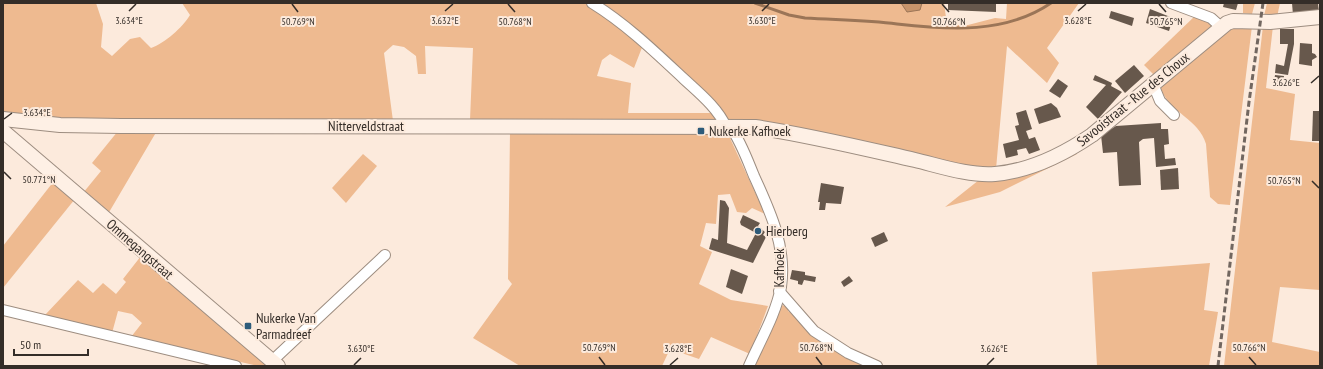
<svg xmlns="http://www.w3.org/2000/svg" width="1323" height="369" font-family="'PT Sans Narrow',sans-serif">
  <rect width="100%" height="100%" fill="#fceadc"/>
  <!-- green -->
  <g fill="#eeba90">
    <path d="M3,3H96L103,24L101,47L112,56L130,39L140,37L151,48C165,43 182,28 190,15L182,3H585L612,19L643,45L634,68L610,54L602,60L597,76L631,83L628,113H713L719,120H470L473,48L425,46L426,74H418L416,56L404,47L393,45L384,53L393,121L232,119V131L158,129L108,214L83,193L101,171L92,163L118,131L3,124Z"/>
    <path d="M597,3H944L947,25H968L995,18L1006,19L1007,3H1079L1047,48L1059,63L1047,83L1007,46L996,169L988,170L726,120Z"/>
    <path d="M1243,3H1255L1252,14L1243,13Z"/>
    <path d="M1267,3H1280L1277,17L1264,16Z"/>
    <path d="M1196,15L1207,19L1213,26L1155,76L1144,65Z"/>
    <path d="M1235,26H1252L1230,205L1218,204L1210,197L1206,144C1199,119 1170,113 1161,89L1162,85L1227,30Z"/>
    <path d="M1263,26H1273L1266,88L1295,94L1290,140L1320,143V290L1280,287L1272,342L1320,352V366H1224Z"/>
    <path d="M510,132H725L729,136L765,214L752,208L746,213L737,212L730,194L718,195L716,224L706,223L700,246L712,252L699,284L731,300L768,306L750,354L711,337L699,359L670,349L662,366H520L473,338L512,284L508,279Z"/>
    <path d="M1074,151L1077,154L1000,192L945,207L979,180L999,181Z"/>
    <path d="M363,154L377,166L346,203L332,188Z"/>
    <path d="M54,181L75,199L3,288V246Z"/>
    <path d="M141,256L268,366H258L131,337L142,323L132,314L118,311L112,333L45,315L78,280L93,293L103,283L116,294L126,282L123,279Z"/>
    <path d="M1210,263L1204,310L1218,312L1209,366H1097L1092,272Z"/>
    <path d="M779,305L788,306V311L871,366H753Z"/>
  </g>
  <!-- water -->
  <path fill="#c7946b" stroke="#9b7557" d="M901,3H922L920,10L907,12Z"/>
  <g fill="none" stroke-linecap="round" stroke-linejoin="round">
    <!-- stream -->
    <path stroke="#9b7557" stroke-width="3" d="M755,3L789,15L805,18C836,20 867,20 897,24C949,30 1006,34 1051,3"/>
  </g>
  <!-- building -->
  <g fill="#67584c">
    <path d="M948,3H996V12L948,10Z"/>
    <path d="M1224,3H1238L1236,10L1223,7Z"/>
    <path d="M1292,3H1318L1319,12L1293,15Z"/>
    <path d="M1150,9L1173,18L1169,31L1146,23Z"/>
    <path d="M1111,11L1134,18L1132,26L1109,18Z"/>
    <path d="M1280,29H1294V44L1288,75L1275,73L1276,64L1284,66L1288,44H1280Z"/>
    <path d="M1300,43L1312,44V53L1315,54L1317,57L1312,60V66L1299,64Z"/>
    <path d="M1134,65L1144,76L1125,93L1115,81Z"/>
    <path d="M1095,75L1112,83L1111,86L1122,92L1098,119L1086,107L1106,85L1093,80Z"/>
    <path d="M1275,75L1284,76L1283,83L1274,82Z"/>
    <path d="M1058,79L1068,86L1060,98L1049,91Z"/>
    <path d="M1051,103L1057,108L1061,117L1039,124L1034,109Z"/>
    <path d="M1026,110L1032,129L1026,131L1029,139L1035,137L1040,150L1029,154L1026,148L1017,150L1018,155L1006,158L1003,144L1019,140L1015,126L1019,125L1016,113Z"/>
    <path d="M1313,111H1320V141H1312Z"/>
    <path d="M1161,123V129H1168L1169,144L1164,145L1165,159L1175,158L1176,165L1156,167L1154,138L1143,139L1139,142L1141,185L1119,186L1117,152L1103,153L1101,135L1116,126Z"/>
    <path d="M1178,168L1179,189L1161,190L1160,170Z"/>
    <path d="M821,183L844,187L841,204L826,203L825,210H819L820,202H818Z"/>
    <path d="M720,200L725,201L729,208L727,243L747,250L756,233L741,225L740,222L743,215L760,223L758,226L765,232L763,235L766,237L753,263L709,249L712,238L718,240Z"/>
    <path d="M884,232L888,241L875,247L871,238Z"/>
    <path d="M731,269L748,276L742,294L726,287Z"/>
    <path d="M792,270L805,272V275L816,277L815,282L804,280L802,285L798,284V281L790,279Z"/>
    <path d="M849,276L853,281L844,287L841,282Z"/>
  </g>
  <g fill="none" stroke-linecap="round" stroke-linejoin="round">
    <!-- minor casing -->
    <g stroke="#9d8d80" stroke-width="12">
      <g id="minor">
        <path d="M592,3C626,24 654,51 684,79C698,92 718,108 726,127"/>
        <path d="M1171,3L1211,18L1221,27"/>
        <path d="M1153,84L1160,101L1174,115"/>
        <path d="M730,126C741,142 747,159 754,176C770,211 787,247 781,287C776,314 760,341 749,366"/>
        <path d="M779,291L814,331L848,353L877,366"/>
        <path d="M3,310L236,366"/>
        <path d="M272,361L385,255"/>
      </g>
    </g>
    <!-- secondary casing -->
    <g stroke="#9d8d80" stroke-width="16">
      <g id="secondary">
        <path d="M3,119L60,125L121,126L755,127C809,135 862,148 915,160C940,166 969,176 995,174C1030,171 1064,154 1092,135L1227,23L1233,21L1270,22L1320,17"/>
        <path d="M3,131L278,366"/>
      </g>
    </g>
    <!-- minor -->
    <use href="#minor" stroke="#fff" stroke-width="10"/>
    <!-- secondary -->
    <use href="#secondary" stroke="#fef0e5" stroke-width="14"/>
    <!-- rail -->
    <path stroke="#726760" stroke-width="3" stroke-dasharray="6 3" stroke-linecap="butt" d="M1218,366L1249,102L1263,3"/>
  </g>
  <!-- ticks -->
  <path fill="none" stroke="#342d28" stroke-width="1.5" d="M292,4L298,12M508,4L515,12M942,4L949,12M1159,4L1166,12M129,11L136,4M445,11L453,4M762,11L769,4M1078,11L1086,4M1311,83L1319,76M4,119L12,113M4,172L11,179M1312,181L1319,188M599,357L605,365M816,357L822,365M1249,357L1256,365M354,365L361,358M670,365L678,358M987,365L994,358"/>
  <!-- markers -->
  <g fill="#2d5b7a" stroke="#fceadc" stroke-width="1.5">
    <rect x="697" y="127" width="8" height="8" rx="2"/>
    <circle cx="758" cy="231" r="4"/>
    <rect x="244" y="322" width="8" height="8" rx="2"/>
  </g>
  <g text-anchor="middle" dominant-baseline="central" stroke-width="4" stroke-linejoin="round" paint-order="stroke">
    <!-- street labels -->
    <g font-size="14" fill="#342d28" stroke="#fceadc">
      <text transform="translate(1133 99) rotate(-39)">Savooistraat - Rue des Choux</text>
      <text x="366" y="126">Nitterveldstraat</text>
      <text transform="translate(140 249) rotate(41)">Ommegangstraat</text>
      <text transform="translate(779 268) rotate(-90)">Kafhoek</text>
    </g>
    <!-- poi labels -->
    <g font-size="14" fill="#342d28" stroke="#fceadc" text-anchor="start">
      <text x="709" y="131">Nukerke Kafhoek</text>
      <text x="766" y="231">Hierberg</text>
      <text x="256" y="318">Nukerke Van<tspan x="256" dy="16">Parmadreef</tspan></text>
    </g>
  </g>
  <g font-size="10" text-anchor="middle" fill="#342d28" stroke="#fceadc" stroke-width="4" stroke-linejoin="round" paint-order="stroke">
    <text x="129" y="24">3.634°E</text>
    <text x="445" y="24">3.632°E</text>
    <text x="762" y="24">3.630°E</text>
    <text x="1078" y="24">3.628°E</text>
    <text x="298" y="25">50.769°N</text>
    <text x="515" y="25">50.768°N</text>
    <text x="949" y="25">50.766°N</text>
    <text x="1166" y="25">50.765°N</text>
    <text x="1286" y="86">3.626°E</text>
    <text x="37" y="116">3.634°E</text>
    <text x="39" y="183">50.771°N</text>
    <text x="1284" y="184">50.765°N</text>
    <text x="599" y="351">50.769°N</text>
    <text x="816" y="351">50.768°N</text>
    <text x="1249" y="351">50.766°N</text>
    <text x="361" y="352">3.630°E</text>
    <text x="678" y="352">3.628°E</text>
    <text x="994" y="352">3.626°E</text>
  </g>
  <!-- border -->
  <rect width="1323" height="369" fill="none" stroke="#342d28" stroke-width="8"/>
  <!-- scale -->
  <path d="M14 349v6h74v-6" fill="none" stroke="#342d28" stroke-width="2"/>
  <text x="20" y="349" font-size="12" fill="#342d28" stroke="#fceadc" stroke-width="3" paint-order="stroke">50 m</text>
</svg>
